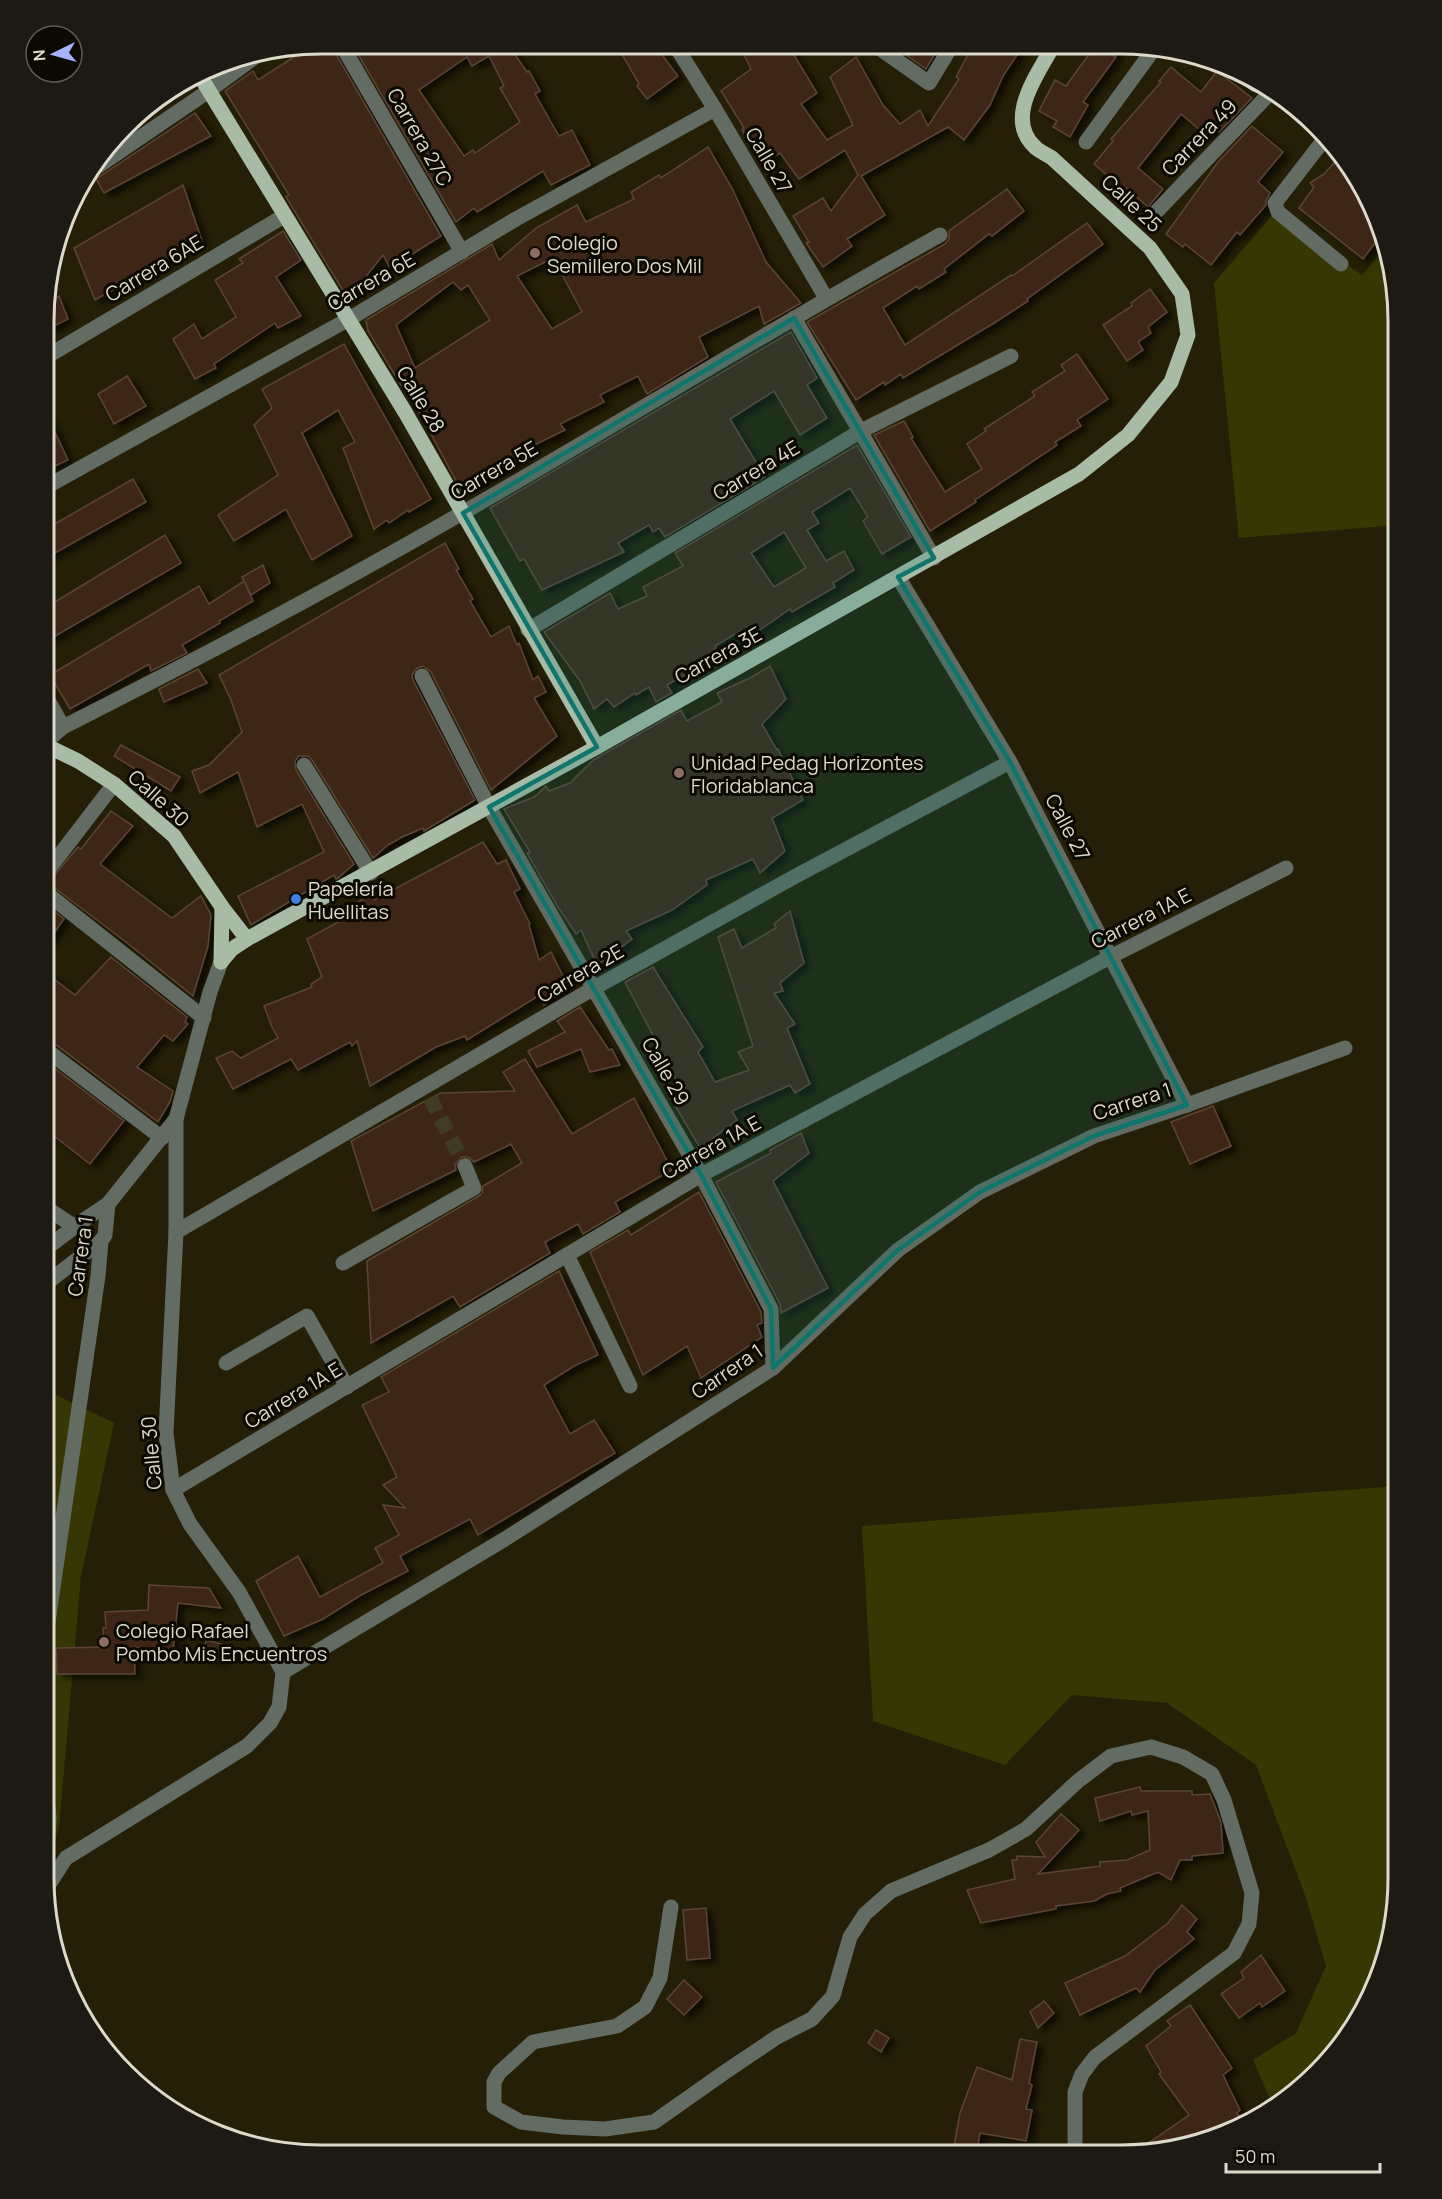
<svg xmlns="http://www.w3.org/2000/svg" width="1442" height="2199" font-family="Manrope,sans-serif">
  <defs>
    <filter id="shadow"><feDropShadow dx="6" dy="4" stdDeviation="3" flood-color="#0009"/></filter>
  </defs>
  <rect width="100%" height="100%" fill="#241f06"/>
  <!-- green -->
  <g fill="#363703">
    <path d="M1274,213L1362,275L1384,249L1398,321V525L1239,538L1214,283Z"/>
    <path d="M44,1389L114,1423L81,1576L59,1828L44,1877Z"/>
    <path d="M1398,1486V1897L1384,1968L1352,2033L1304,2087L1273,2106L1253,2060L1296,2033L1326,1966L1306,1898L1256,1765L1167,1703L1072,1695L1005,1765L873,1721L862,1526Z"/>
  </g>
  <!-- building -->
  <g fill="#3d2819" stroke="#5b4435" stroke-width="1.5" fill-rule="evenodd" filter="url(#shadow)">
    <path d="M321,44H331L333,49L441,236L406,258L389,266L383,255L348,299L286,197L289,195L225,91L253,71L258,80L313,45Z"/>
    <path d="M352,44H369L374,54L389,44H510L508,45L527,72L529,71L540,91L535,94L559,136L572,130L590,165L551,185L543,171L477,212L474,208L456,222ZM489,56L504,86L500,88L520,122L475,153L473,150L464,156L419,90L467,57L472,66Z"/>
    <path d="M616,44H654L678,76L647,99L637,86L639,84Z"/>
    <path d="M739,45H788L817,93L801,104L827,140L853,125L830,77L856,57L883,105L900,124L920,110L928,126L959,79L956,77L973,45L1023,46L1003,76L990,105L964,140L948,127L861,176L885,215L847,239L852,246L823,267L806,243L809,242L793,216L823,198L831,211L858,175L845,150L799,179L780,153L763,163L742,130L744,128L721,91L751,69Z"/>
    <path d="M892,45H940L926,69Z"/>
    <path d="M1095,46H1119L1114,56L1116,57L1083,102L1088,105L1070,137L1053,127L1057,121L1039,111L1055,80L1066,86Z"/>
    <path d="M1171,67L1201,92L1217,71L1252,98L1219,132L1213,128L1207,136L1181,114L1138,168L1163,189L1148,207L1126,188L1124,190L1094,164L1113,141L1111,139L1161,82L1159,81Z"/>
    <path d="M195,113L211,136L104,193L96,179Z"/>
    <path d="M1252,126L1283,152L1258,182L1270,193L1266,201V205L1240,235L1237,232L1211,265L1185,244L1183,247L1166,234L1218,162Z"/>
    <path d="M708,147L732,188L766,262L801,303L764,324L759,306L699,337L708,357L647,394L638,376L600,395L604,402L560,424L565,430L524,450L527,455L461,490L411,397L409,398L368,331L366,320L492,244L499,260L536,228L577,205L586,222L634,199L631,192L659,175L661,178ZM553,258L582,312L552,329L517,276ZM453,282L461,290L468,285L490,320L415,368L396,325Z"/>
    <path d="M1342,154L1377,214L1381,235L1363,259L1299,208L1314,187L1310,183L1324,174Z"/>
    <path d="M183,185L202,241L95,300L74,248Z"/>
    <path d="M1007,189L1024,211L992,236L989,234L944,269L946,272L919,289L917,286L883,308L905,345L1011,275L1012,276L1087,223L1103,244L1027,299L1028,301L994,323L903,378L901,374L885,385L884,382L856,400L807,322L945,244L949,239V231Z"/>
    <path d="M283,231L301,260L276,277L301,316L278,328L275,323L214,364L216,368L195,379L173,339L194,324L202,339L236,317L215,280L243,263L239,259Z"/>
    <path d="M1150,289L1167,312L1148,327L1151,333L1138,342L1143,350L1127,361L1103,325L1132,306L1131,303Z"/>
    <path d="M59,296L68,319L46,330V304Z"/>
    <path d="M791,332L817,378L807,385L827,418L800,435L774,391L730,419L765,477L665,537L659,528L653,532L649,525L618,543L624,552L542,590L524,559L520,561L490,508Z"/>
    <path d="M344,344L431,499L409,512L408,510L389,523L387,520L374,529L343,448L355,442L338,410L302,433L352,536L312,560L286,509L234,541L218,515L278,475L254,425L272,408L262,389Z"/>
    <path d="M1077,354L1108,399L1077,420L1081,426L1055,442L1057,445L975,500L976,502L930,531L874,435L904,421L913,437L911,438L945,492L982,469L967,444L986,431L984,429L1035,396L1032,392L1065,371L1061,365Z"/>
    <path d="M127,376L146,406L114,424L98,394Z"/>
    <path d="M46,413L68,460L46,470Z"/>
    <path d="M857,445L911,537L882,554L863,521L868,517L850,488L812,512L819,523L807,530L826,561L844,551L854,570L833,583L835,587L792,612L790,609L747,639L742,630L715,646L716,648L705,656L707,662L667,685L672,693L656,702L649,687L636,695L635,693L614,707L607,699L594,709L580,681L544,632L610,593L618,609L647,596L643,587L683,566L675,553ZM784,532L806,568L774,587L751,553Z"/>
    <path d="M133,479L146,502L46,558V529Z"/>
    <path d="M165,535L181,563L45,642V608Z"/>
    <path d="M445,543L459,569L456,570L473,599L470,601L491,637L509,626L517,645L519,643L533,680L538,676L546,692L534,698L557,736L491,790L431,672L423,666L417,668L412,675L413,680L475,800L424,831L423,828L402,837L388,845L373,858L312,760L308,756H299L295,761L296,770L354,864L338,878L336,879L334,875L317,885L251,925L238,896L324,852L302,804L257,827L238,772L200,793L192,771L209,765L242,732L231,700L219,675Z"/>
    <path d="M263,565L270,583L251,595L242,577Z"/>
    <path d="M244,581L253,601L219,621L220,623L182,645L187,653L151,671L149,664L70,709L50,675L199,586L209,604Z"/>
    <path d="M770,666L786,699L762,724L777,750L778,749L803,800L772,818L785,851L760,873L753,859L706,880L707,885L672,910L626,931L632,939L597,965L581,930L576,934L558,907L527,853L530,852L504,809L536,796L546,786L549,791L570,783L593,760L681,710L687,721L722,702L717,693L752,677Z"/>
    <path d="M198,669L207,683L164,702L159,689Z"/>
    <path d="M121,745L180,777L171,791L114,756Z"/>
    <path d="M111,811L133,826L100,864L172,918L201,896L211,915L208,946L193,996L126,942L48,883L78,847L81,849Z"/>
    <path d="M483,842L497,864L506,860L520,889L514,892L530,924L529,925L539,960L551,952L565,980L562,982L566,988L544,1005L538,996L467,1040L465,1036L436,1047L370,1086L357,1041L352,1046L350,1042L298,1070L291,1059L233,1089L216,1058L232,1051L241,1058L278,1038L272,1027L264,1006L312,987L311,984L322,977L307,939L342,920L340,917L361,910L356,903L372,894L374,900Z"/>
    <path d="M45,904L64,919L45,946Z"/>
    <path d="M790,911L804,963L780,983L783,991L774,993L795,1024L787,1028L810,1084L795,1093L790,1085L732,1111L737,1120L700,1148L666,1090L678,1083L625,982L653,967L703,1047L698,1052L715,1082L749,1070L738,1052L753,1046L718,937L734,929L742,948L776,928L774,924Z"/>
    <path d="M111,957L187,1017L185,1022L188,1024L173,1041L164,1035L137,1067L173,1091L170,1102L158,1122L51,1041L45,1039V972L75,995Z"/>
    <path d="M580,1007L609,1050L612,1049L620,1065L590,1072L581,1049L537,1067L528,1051L565,1032L557,1021Z"/>
    <path d="M525,1059L572,1134L634,1098L672,1170L615,1202L620,1212L583,1234L578,1224L545,1242L550,1253L460,1307L453,1296L371,1343L367,1261L479,1196L482,1193L483,1186L522,1163L511,1144L474,1162L470,1158L462,1157L455,1164L456,1170L373,1211L351,1141L440,1093L515,1091L503,1072Z"/>
    <path d="M45,1061L124,1121L90,1164L45,1129Z"/>
    <path d="M1213,1106L1231,1146L1190,1164L1171,1122Z"/>
    <path d="M801,1133L809,1153L773,1181L828,1288L781,1313L780,1304L716,1182L771,1153L770,1150Z"/>
    <path d="M699,1192L761,1312L762,1323L757,1325L762,1337L701,1378L687,1346L643,1375L590,1252L628,1230L631,1235Z"/>
    <path d="M559,1271L598,1355L574,1366L544,1385L570,1434L594,1420L615,1453L478,1535L470,1519L400,1556L408,1571L361,1595L323,1619L284,1636L256,1581L298,1556L320,1597L383,1563L375,1548L399,1535L383,1505L405,1508L383,1485L397,1477L362,1405L389,1392L381,1377Z"/>
    <path d="M149,1585L209,1588L221,1608L178,1603L173,1652L134,1647L135,1674H57L56,1648L104,1647L103,1628H106L105,1612L148,1610Z"/>
    <path d="M206,1640L225,1645L222,1661L203,1656Z"/>
    <path d="M1140,1787L1141,1791H1192V1795L1210,1794L1221,1822L1223,1853L1192,1856V1860H1180L1171,1880L1158,1872L1120,1888L1121,1891L1107,1894L1094,1901L1056,1906V1909L981,1923L967,1890L1015,1879L1012,1860H1017V1856L1045,1857L1036,1842L1061,1814L1079,1830L1038,1874L1100,1866V1862L1127,1860L1150,1850L1148,1811L1132,1815L1131,1811L1100,1821L1095,1798Z"/>
    <path d="M1182,1905L1197,1919L1187,1932L1194,1939L1155,1970L1140,1992L1136,1988L1080,2015L1065,1983L1125,1956L1168,1923Z"/>
    <path d="M706,1908L710,1958L687,1960L683,1910Z"/>
    <path d="M1261,1955L1285,1991L1262,2007L1260,2003L1239,2018L1221,1994L1244,1978L1241,1972Z"/>
    <path d="M684,1980L702,1997L684,2015L667,1999Z"/>
    <path d="M1044,2001L1054,2013L1038,2028L1030,2012Z"/>
    <path d="M1190,2005L1232,2068L1223,2075L1240,2110L1237,2113L1244,2124L1229,2133L1227,2130L1217,2136L1134,2153L1189,2115L1159,2074L1161,2072L1146,2046L1171,2026L1167,2021Z"/>
    <path d="M876,2030L889,2038L881,2052L868,2043Z"/>
    <path d="M1020,2039L1037,2042L1029,2083L1032,2085L1026,2109L1032,2110L1026,2141L980,2133L977,2151L954,2146L960,2113L977,2067L1012,2080Z"/>
  </g>
  <g fill="none" stroke-linecap="round" stroke-linejoin="round">
    <!-- minor-tunnel -->
    <path stroke="#403b24" stroke-width="15" stroke-dasharray="15 8" stroke-linecap="butt" d="M430,1098L465,1166"/>
    <!-- minor -->
    <g stroke="#626c63" stroke-width="15">
      <path d="M341,44L462,252"/>
      <path d="M675,45L715,109L826,298"/>
      <path d="M875,45L929,83L952,45"/>
      <path d="M1326,137L1275,203L1278,212L1341,264"/>
      <path d="M1086,142L1156,46"/>
      <path d="M88,173L210,90L259,54"/>
      <path d="M1156,212L1272,91"/>
      <path d="M794,318L934,558"/>
      <path d="M46,357L284,216"/>
      <path d="M46,487L349,319L516,219L715,109"/>
      <path d="M898,577L1010,762L1187,1105"/>
      <path d="M528,630L861,431L1011,356"/>
      <path d="M422,676L489,807L701,1175L771,1309L773,1368"/>
      <path d="M63,727C198,659 332,588 464,512C623,421 779,324 940,235"/>
      <path d="M45,743L63,727L45,695"/>
      <path d="M304,765L371,873"/>
      <path d="M45,874L114,784"/>
      <path d="M45,892L204,1018"/>
      <path d="M45,1049L162,1138"/>
      <path d="M45,1207L75,1227"/>
      <path d="M176,1232L594,988L794,877L1010,762"/>
      <path d="M44,1250L81,1222L108,1204L176,1119"/>
      <path d="M567,1255L630,1386"/>
      <path d="M343,1263L474,1188L465,1166"/>
      <path d="M44,1285L101,1241"/>
      <path d="M226,1363L307,1316L347,1387"/>
      <path d="M173,1490L701,1175L1112,956L1286,868"/>
      <path d="M44,1670L45,1643L98,1276L101,1241L105,1235L108,1204"/>
      <path d="M283,1672L505,1539L773,1368L898,1250L980,1192L1094,1136L1187,1105L1345,1048"/>
      <path d="M44,1765L49,1818L45,1887"/>
      <path d="M46,1889L66,1858L247,1746L270,1723L279,1707L283,1672L239,1592L190,1524L173,1490L166,1433L176,1232V1119L210,992L221,962"/>
      <path d="M671,1907L660,1978L645,2007L617,2026L533,2042L499,2073L494,2082V2107L521,2122L563,2127L605,2129L654,2122L725,2072L777,2037L812,2019L833,1996L850,1937L865,1914L891,1891L989,1850L1026,1829L1078,1781L1111,1756L1151,1747L1183,1757L1212,1774L1224,1800L1252,1893L1249,1924L1234,1953L1095,2057L1082,2074L1075,2092V2155"/>
    </g>
    <!-- major -->
    <g stroke="#a7bba7" stroke-width="15">
      <path d="M1226,64L1255,84L1279,94"/>
      <path d="M200,76L405,412L597,747"/>
      <path d="M45,745L78,761L114,784L174,836L222,907L247,939"/>
      <path d="M221,962L232,949L247,939L597,747L1079,474L1128,435L1171,382L1188,335L1182,294L1150,248L1052,158C1047,155 1041,152 1036,148C1003,119 1038,74 1053,46"/>
      <path d="M221,962L222,907"/>
    </g>
  </g>
  <!-- marked area -->
  <path fill="#0f766e" fill-opacity="0.2" stroke="#0f766e" stroke-width="4.5" stroke-linejoin="round" d="M794,318L934,558L898,577L1010,762L1187,1105L1094,1136L980,1192L898,1250L773,1368L771,1309L701,1175L489,807L597,747L463,513Z"/>
  <!-- markers -->
  <g fill="#8d6e63" stroke="#0b0902" stroke-width="2">
    <circle cx="535" cy="253" r="6"/>
    <circle cx="679" cy="773" r="6"/>
    <circle cx="104" cy="1642" r="6"/>
  </g>
  <circle fill="#3f7fe0" stroke="#0b0902" stroke-width="2" cx="296" cy="899" r="6"/>
  <g text-anchor="middle" dominant-baseline="central" stroke-width="6" stroke-linejoin="round" paint-order="stroke">
    <!-- street labels -->
    <g font-size="20" fill="#dddacb" stroke="#0b0902">
      <text transform="translate(420 137) rotate(60)">Carrera 27C</text>
      <text transform="translate(1199 137) rotate(-46)">Carrera 49</text>
      <text transform="translate(769 160) rotate(60)">Calle 27</text>
      <text transform="translate(1132 203) rotate(43)">Calle 25</text>
      <text transform="translate(154 268) rotate(-31)">Carrera 6AE</text>
      <text transform="translate(371 281) rotate(-30)">Carrera 6E</text>
      <text transform="translate(421 399) rotate(59)">Calle 28</text>
      <text transform="translate(494 470) rotate(-30)">Carrera 5E</text>
      <text transform="translate(756 470) rotate(-31)">Carrera 4E</text>
      <text transform="translate(718 655) rotate(-29)">Carrera 3E</text>
      <text transform="translate(159 798) rotate(42)">Calle 30</text>
      <text transform="translate(1068 827) rotate(62)">Calle 27</text>
      <text transform="translate(1141 918) rotate(-27)">Carrera 1A E</text>
      <text transform="translate(580 973) rotate(-30)">Carrera 2E</text>
      <text transform="translate(666 1071) rotate(60)">Calle 29</text>
      <text transform="translate(1132 1101) rotate(-18)">Carrera 1</text>
      <text transform="translate(711 1147) rotate(-29)">Carrera 1A E</text>
      <text transform="translate(80 1256) rotate(-82)">Carrera 1</text>
      <text transform="translate(727 1371) rotate(-34)">Carrera 1</text>
      <text transform="translate(293 1395) rotate(-31)">Carrera 1A E</text>
      <text transform="translate(151 1453) rotate(-95)">Calle 30</text>
    </g>
    <!-- poi labels -->
    <g font-size="20" fill="#dddacb" stroke="#0b0902" text-anchor="start">
      <text x="547" y="242">Colegio<tspan x="547" dy="23">Semillero Dos Mil</tspan></text>
      <text x="691" y="762">Unidad Pedag Horizontes<tspan x="691" dy="23">Floridablanca</tspan></text>
      <text x="308" y="888">Papelería<tspan x="308" dy="23">Huellitas</tspan></text>
      <text x="116" y="1630">Colegio Rafael<tspan x="116" dy="23">Pombo Mis Encuentros</tspan></text>
    </g>
  </g>
  <!-- crop -->
  <path d="M0 0H1442V2199H0ZM321 54H1121A267 267 0 0 1 1388 321V1878A267 267 0 0 1 1121 2145H321A267 267 0 0 1 54 1878V321A267 267 0 0 1 321 54Z" fill="#1c1a12" fill-rule="evenodd"/>
  <path fill="none" stroke="#dddacb" stroke-width="3" d="M321 54H1121A267 267 0 0 1 1388 321V1878A267 267 0 0 1 1121 2145H321A267 267 0 0 1 54 1878V321A267 267 0 0 1 321 54Z"/>
  <!-- north arrow -->
  <g transform="translate(54 54) rotate(265)"><circle r="28" fill="#0b0902" stroke="#5f5d52" stroke-width="1.5"/>
  <path d="M0-4.5L10 22L0 15L-10 22Z" fill="#a7b1fc"/>
  <text y="-9" font-size="16" font-weight="bold" text-anchor="middle" fill="#dddacb">N</text>
  </g>
  <!-- scale -->
  <path d="M1226 2163v9h154v-9" fill="none" stroke="#dddacb" stroke-width="3"/>
  <text x="1235" y="2163" font-size="18" fill="#dddacb" stroke="#0b0902" stroke-width="4.5" paint-order="stroke">50 m</text>
</svg>
